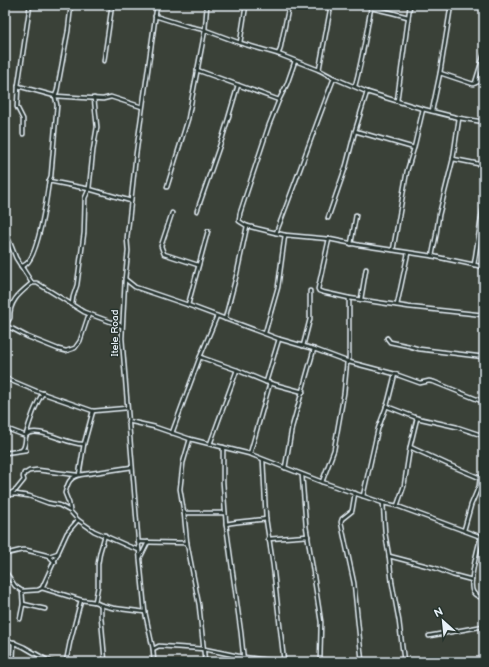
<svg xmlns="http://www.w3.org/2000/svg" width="489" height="667" font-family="'Balsamiq Sans',sans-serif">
  <rect width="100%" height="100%" fill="#3a4138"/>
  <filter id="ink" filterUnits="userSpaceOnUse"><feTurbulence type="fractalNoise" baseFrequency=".025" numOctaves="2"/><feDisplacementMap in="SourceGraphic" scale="8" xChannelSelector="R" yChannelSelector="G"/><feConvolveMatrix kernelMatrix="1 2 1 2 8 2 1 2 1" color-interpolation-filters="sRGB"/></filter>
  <g filter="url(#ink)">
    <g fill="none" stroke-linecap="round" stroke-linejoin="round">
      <!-- street casing -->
      <g stroke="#e8f1f8" stroke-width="5.5">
        <g id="street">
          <path d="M71,5L68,31L57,91L55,96L57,105L51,176L49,181L89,189L131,201"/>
          <path d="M368,5L371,8L393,13L408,17"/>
          <path d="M481,5L484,6"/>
          <path d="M155,16L187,26L205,30L240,43L278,54L319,70L334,78L367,92L423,109L459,118L484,122"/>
          <path d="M240,43L246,5"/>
          <path d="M278,54L280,50L289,5"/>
          <path d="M104,61L112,5"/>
          <path d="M295,61L287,84L279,100L269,125L240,213L239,221L242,223L247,226L276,233L285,235L329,239L318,289L319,291L322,292L349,298L409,307L484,315"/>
          <path d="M197,70L279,100"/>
          <path d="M319,70L330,11L329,5"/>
          <path d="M440,73L473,84L480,81L484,82"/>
          <path d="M475,83L484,54"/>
          <path d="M18,86L55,96L103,99L111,97L142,107"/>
          <path d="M355,86C362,61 366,34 371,8"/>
          <path d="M397,101L410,5"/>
          <path d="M432,111L440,73L451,5"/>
          <path d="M459,118L453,159L484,165"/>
          <path d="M355,131L414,148"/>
          <path d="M23,134V119L17,107L18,86L30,5"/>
          <path d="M167,187L188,119L205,30L207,5"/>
          <path d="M197,211L223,136L238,85"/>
          <path d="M172,213L161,246L164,254L198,265"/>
          <path d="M328,218L346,166L355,131L367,92"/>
          <path d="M5,230L16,258L32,283"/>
          <path d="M276,233C296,182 314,129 334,78"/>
          <path d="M329,239L359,245L432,256L484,267"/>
          <path d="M351,244L356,215"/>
          <path d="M393,250L407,171L414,148L423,109"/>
          <path d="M432,256L436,236L439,215L453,159"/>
          <path d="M474,265L484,200"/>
          <path d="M21,266C23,266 24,266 26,264C38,256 47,197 49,181"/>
          <path d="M125,279L135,287L188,305L279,339L314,349L349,362L395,374L420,383L429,381L434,382L484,402"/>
          <path d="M361,299L366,269"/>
          <path d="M5,303L10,310"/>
          <path d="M72,304L73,297L77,285L84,233L85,198L89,189L93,151L97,127L94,98"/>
          <path d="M188,305L208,231"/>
          <path d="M397,305L408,253"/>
          <path d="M225,319L237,273L247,226"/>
          <path d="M5,326L10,318C9,301 20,293 32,283H37L84,312L122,326"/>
          <path d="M5,326L13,329L28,337L58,349L66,351L75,348L80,341L89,314"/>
          <path d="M265,333L278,287L285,235"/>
          <path d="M387,338L390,342L409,346L419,349L484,357"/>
          <path d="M303,346L310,319V291"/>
          <path d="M200,357L237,370L266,382L303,392"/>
          <path d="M349,362V298"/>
          <path d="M5,378L36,391L93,411L127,408"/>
          <path d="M266,382L279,339"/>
          <path d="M386,406L417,418L457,427L484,436"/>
          <path d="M128,421L155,427L190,439L250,454L322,482L383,503L397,506L484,538"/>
          <path d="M5,428L26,436"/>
          <path d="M172,433L200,357L217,316"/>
          <path d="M481,434L484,432"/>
          <path d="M26,435C38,425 69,446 84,444"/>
          <path d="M190,439L183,463L180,489L184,513L187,543L199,605L205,662"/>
          <path d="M210,444L237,370"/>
          <path d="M223,447V482L226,524L241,633L244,662"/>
          <path d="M410,447L447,464L480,478L484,481"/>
          <path d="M22,450C26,446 25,440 26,435C29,423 36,403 43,393"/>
          <path d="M5,453L26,450"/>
          <path d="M250,454L270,383"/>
          <path d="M263,460L266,519L273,565L284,662"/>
          <path d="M285,468L292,427L314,349"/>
          <path d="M79,475L84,444L93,411"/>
          <path d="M302,475L306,526L321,622L320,662"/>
          <path d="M322,482L334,450L344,393L347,361"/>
          <path d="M5,493L8,495L15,494L29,496L48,503L59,505L70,511L78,520L94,531L128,546L139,550"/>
          <path d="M11,493L16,490L24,480L23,477L24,473H26L29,471L37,470L77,475"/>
          <path d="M355,493L352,511L342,519L341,522L354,583L362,662"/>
          <path d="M363,496L378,429L388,402L395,374"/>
          <path d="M383,503L385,533L389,556L392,583L399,621L404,662"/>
          <path d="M397,506L404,486L410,447L417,418"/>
          <path d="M70,510L69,503L65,493C68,483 69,478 79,475L132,467"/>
          <path d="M184,513H225"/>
          <path d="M226,524C239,521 252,521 266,519"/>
          <path d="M464,530L471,505L479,486L480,478"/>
          <path d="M481,536C478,547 468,583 473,592C476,597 480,597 484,598"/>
          <path d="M268,539L308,536"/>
          <path d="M138,542L187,543"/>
          <path d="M5,554L22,550H26L46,555L49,556L58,553"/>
          <path d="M49,556L55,562"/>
          <path d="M389,556L435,568L453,575L472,580"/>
          <path d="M140,558L148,542"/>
          <path d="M7,574L15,586L22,591"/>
          <path d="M42,588L67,533L78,520"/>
          <path d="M95,602L98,586V564L100,552L105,535"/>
          <path d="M23,604L45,609"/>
          <path d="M101,605V617L105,662"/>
          <path d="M20,619L23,604L22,591L38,590L42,588L81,600L95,602L101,605L113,608L145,612"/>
          <path d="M429,636L484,626"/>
          <path d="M5,639L24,647L45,659L53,662"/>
          <path d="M153,649L159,646L204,649L243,657L282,662"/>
          <path d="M13,662L14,642"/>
          <path d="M66,662L70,642L81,600"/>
          <path d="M154,662L153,649L145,612L139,550L122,338L125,279L128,251L127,238L131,201L136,154L157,5"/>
        </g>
      </g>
      <!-- street -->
      <use href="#street" stroke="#26332d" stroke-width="2.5"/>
    </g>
  </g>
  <g text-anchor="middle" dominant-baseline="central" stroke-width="3" stroke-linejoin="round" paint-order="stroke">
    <!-- street labels -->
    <g font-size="10" fill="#e8f1f8" stroke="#26332d">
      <text transform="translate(115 333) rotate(-90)">Itele Road</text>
    </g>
  </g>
  <!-- margin -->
  <rect width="489" height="667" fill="none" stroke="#26332d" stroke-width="20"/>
  <rect x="10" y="10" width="469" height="647" fill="none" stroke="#e8f1f8" stroke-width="1.5" filter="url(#ink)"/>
  <!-- north arrow -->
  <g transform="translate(443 621) rotate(333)" stroke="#26332d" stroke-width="3" paint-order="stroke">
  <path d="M0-3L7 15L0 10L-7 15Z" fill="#e8f1f8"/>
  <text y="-6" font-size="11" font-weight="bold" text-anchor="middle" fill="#e8f1f8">N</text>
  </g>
</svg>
